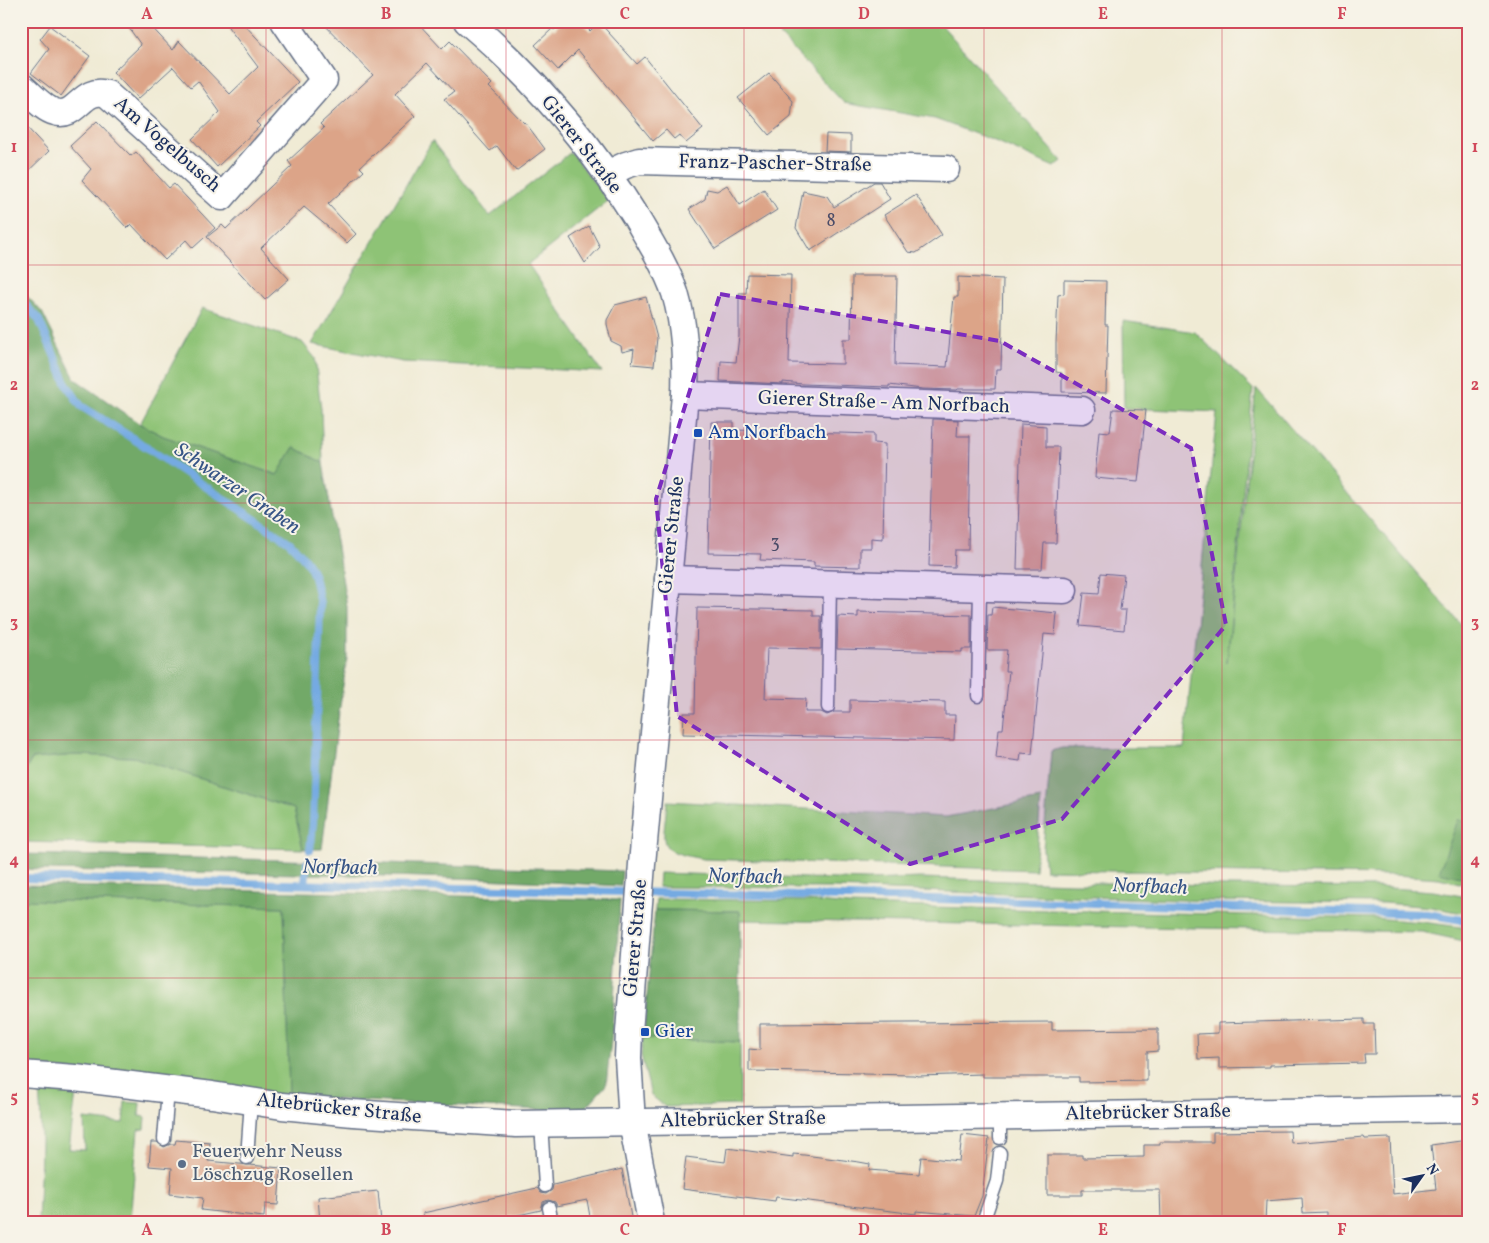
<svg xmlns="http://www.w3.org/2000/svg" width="1489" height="1243" font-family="Vollkorn,serif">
  <rect width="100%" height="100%" fill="#f7f3e8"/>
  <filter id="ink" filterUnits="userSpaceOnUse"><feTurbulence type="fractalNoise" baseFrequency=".02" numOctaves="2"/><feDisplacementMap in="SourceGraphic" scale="10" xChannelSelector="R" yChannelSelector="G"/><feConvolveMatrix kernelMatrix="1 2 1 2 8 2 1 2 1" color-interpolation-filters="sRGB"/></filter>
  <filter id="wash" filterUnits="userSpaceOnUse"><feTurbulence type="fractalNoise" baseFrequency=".0096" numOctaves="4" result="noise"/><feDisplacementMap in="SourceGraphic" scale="20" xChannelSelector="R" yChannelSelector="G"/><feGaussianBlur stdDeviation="1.12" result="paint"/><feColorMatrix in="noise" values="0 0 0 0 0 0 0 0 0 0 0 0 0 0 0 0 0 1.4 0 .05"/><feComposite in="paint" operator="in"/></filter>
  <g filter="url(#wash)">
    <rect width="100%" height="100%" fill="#f0ebd5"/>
    <!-- green -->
    <g fill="#8ec376" stroke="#54796a">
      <path d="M766,21H938L1062,161L1054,167L1000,143L935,119L844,103Z"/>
      <path d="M432,141L490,216L571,152L608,201L528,264L602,372L403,362L312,344Z"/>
      <path d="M202,308L302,342L315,358L321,409L323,463L294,447L278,475L163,436L140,424Z"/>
      <path d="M1123,321L1195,332L1253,389L1227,662L1256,388L1468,632V885L1439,878L1395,875L1045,870L1043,849L1051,751L1062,748H1184L1217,412L1124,408Z"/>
      <path d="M75,755L134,757L294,809L303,849L21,842V778L32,759Z"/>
      <path d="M1041,799L1035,870L703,859C653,850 664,846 667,801L946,817Z"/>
      <path d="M659,873L867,880L921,878L1073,883H1156L1227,886L1376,887L1433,891L1468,897V914L1431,907L1384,903L1210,901L832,888L658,887Z"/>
      <path d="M656,899L807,901L849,905L1373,918L1422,922L1468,928V942L1422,932L740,920V911L655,910Z"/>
      <path d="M21,900L284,907L289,1097L21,1064Z"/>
      <path d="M643,1038L740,1042V1105L665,1107L651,1095L641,1055Z"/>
      <path d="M39,1091L76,1093L69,1149L85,1150L84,1119L123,1123L125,1102L140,1103L139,1116L146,1117L145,1129L138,1130L130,1220L144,1222H38C40,1178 43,1135 39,1091Z"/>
    </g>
    <!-- forest -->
    <g fill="#72a967" stroke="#466c62">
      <path d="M21,290L42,312L75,379L140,424L163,436L277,475L294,447L323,463L347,607V658L338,720L322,849H303L294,809L134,757L75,755L32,759L21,778Z"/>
      <path d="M1458,820H1468V879L1439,872Z"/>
      <path d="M21,854L328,861L622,871L621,886C429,874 236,873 43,870L21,869Z"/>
      <path d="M21,885L620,900L612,1032L606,1085L582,1112L289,1097L284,907L21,900Z"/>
      <path d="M655,910L740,911V1042L643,1038Z"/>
    </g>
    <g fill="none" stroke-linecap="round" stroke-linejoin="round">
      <!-- stream -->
      <g stroke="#74aae2" stroke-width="8">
        <path d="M21,299L39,320L67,385L81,406L140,443L289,542C313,565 314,572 320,604L313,823L310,850"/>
        <path d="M21,878L1060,902L1427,914L1468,921"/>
        <path d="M305,884L307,863"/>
      </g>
    </g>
    <g id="blocks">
      <!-- building -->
      <g fill="#dca488">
        <path d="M124,21H146L173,50L179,41L230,94L258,67L228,27L235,21H241L298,82L256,122L260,126L217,167L192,139L220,112L198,81L191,87L173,67L138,99L113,72L141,45Z"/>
        <path d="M321,21H416L442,49L450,41L492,84L489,87L524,123L525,122L545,149L516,171L497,146L490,151L444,99L454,92L427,63L395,94L415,116L360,167L364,171L328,204L356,234L347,243L304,207L261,248L289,279L265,300L207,237L222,225L226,229L292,166L288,161L324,128L320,124L373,75Z"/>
        <path d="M563,21H580L590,31L599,22L637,64L645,57L703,129L686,143L679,135L674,139L666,130L653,141L578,50L558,70L535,45L553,28L554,30Z"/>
        <path d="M50,26L90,56L61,96L31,73L49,49L40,39Z"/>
        <path d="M769,73L793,101L791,117L769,135L738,98Z"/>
        <path d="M21,121L49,151L21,178Z"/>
        <path d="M97,121L131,156L136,152L169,188L174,184L215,228L193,248L186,240L165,260L131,224L127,228L82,180L91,169L70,146Z"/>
        <path d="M826,134L851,135V152L825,151Z"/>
        <path d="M874,182H880L890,199L810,251L796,228L803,191L827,196L834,207Z"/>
        <path d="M727,185L740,205L764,189L777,210L715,249L689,209L705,199L707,189L717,191Z"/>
        <path d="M916,195L942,235L916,253L908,252L884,215Z"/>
        <path d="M589,226L600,247L585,263L570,238Z"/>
        <path d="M747,274L791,275L789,363L843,364V339H851L852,276H897L895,365L947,367L954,297H958V277L1003,279L1001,369H996L995,389H958L957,390L923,389L889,385V387L803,384L783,382V384L720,381L721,361L736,362L739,336V293H746Z"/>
        <path d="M1064,280L1106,281L1105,325H1108L1106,393L1062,392V373L1056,372V343L1058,295L1064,294Z"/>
        <path d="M646,297L657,338L654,366L632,364L634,349L622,352L621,346L611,341L607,324V320L615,305Z"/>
        <path d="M1113,409L1146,410L1138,482L1095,478L1099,431L1110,432Z"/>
        <path d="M933,419L958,420L957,436H970L968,550H955L954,567L929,566Z"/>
        <path d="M711,422H734V430L874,434V443L885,444L883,539L871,538V548H860V567L814,566V562L760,560L761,554L708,553Z"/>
        <path d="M1021,424L1046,426V447H1059L1056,543H1044L1042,569H1017Z"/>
        <path d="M1101,573L1124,575L1120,610H1126L1124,630L1080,626L1084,593L1099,594Z"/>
        <path d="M992,607L1057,613L1055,635L1044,634L1032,754L1021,753L1020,761L996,758L999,729H1003L1009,671H1005L1007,650H987L988,615H991Z"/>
        <path d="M697,608L813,610V616H821V649L767,648L765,698L806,699L805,712H821L827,715L834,712H850V700L945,702V715H955L954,740L683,734L684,713H695Z"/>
        <path d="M858,612L971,615V649H962V652L837,649L838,616L858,617Z"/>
        <path d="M1364,1019V1024H1374L1375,1054H1364L1365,1063L1270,1065V1067L1219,1068V1058L1198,1059L1197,1034L1218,1033V1023Z"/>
        <path d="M1052,1022V1030L1158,1029V1051L1147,1052V1081L1079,1082V1077H983V1074L918,1076L913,1075L862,1074V1073L749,1071V1049L760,1050V1024Z"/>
        <path d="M1290,1131L1291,1143L1364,1137L1365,1139L1390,1138L1393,1194L1436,1189L1431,1145L1468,1140V1222H1326V1212L1303,1213L1302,1198L1266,1201L1265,1222H1161L1160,1190H1082V1195H1047V1155H1082V1158L1144,1157V1145H1160V1142H1213V1132Z"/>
        <path d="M962,1135L989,1138L982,1196L974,1216L916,1211V1214L776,1197L775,1201L682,1189L686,1157L725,1162L727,1148L793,1157V1154L804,1155L859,1162L870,1164L869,1170L919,1174L921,1157L959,1161Z"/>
        <path d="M176,1140L210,1143L208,1161L281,1168L278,1205L265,1204L264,1217L201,1210L203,1198L170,1194L172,1168L149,1166L151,1142H157L164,1147L171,1144H175Z"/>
        <path d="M622,1169L632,1222H591L587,1200L557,1206L555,1202L548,1200L543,1202L541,1210L487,1222H424L423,1213L537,1188L541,1193L546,1194L552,1190L553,1185Z"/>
        <path d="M378,1191L381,1222H320L318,1197Z"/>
      </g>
    </g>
  </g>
  <g filter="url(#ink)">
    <use href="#blocks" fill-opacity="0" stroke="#667188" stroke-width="1"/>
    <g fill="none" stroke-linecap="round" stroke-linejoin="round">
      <!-- lane casing -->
      <g stroke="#667188" stroke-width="15">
        <g id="lane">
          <path d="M978,696L980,588"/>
          <path d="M828,707L830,583"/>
          <path d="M1000,1115V1138"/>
          <path d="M541,1123L545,1186"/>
          <path d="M164,1139L168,1090"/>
          <path d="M247,1158L251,1101"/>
          <path d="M549,1208L552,1222"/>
          <path d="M983,1222L997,1181L1000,1153"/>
        </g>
      </g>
      <!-- street casing -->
      <g stroke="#667188" stroke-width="29">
        <g id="street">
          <path d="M467,21C533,77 591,145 637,219C651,243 666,267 675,293C685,327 686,360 685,395L642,864L629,1032L628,1058L632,1122L651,1222"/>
          <path d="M21,86C31,94 43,109 55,112C77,119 82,86 107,94L222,197L324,80L284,21"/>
          <path d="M607,174L626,165L639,161L946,169"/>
          <path d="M685,395L1082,410"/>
          <path d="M668,579L1064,590"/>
          <path d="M21,1074L75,1078L212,1095L282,1106L353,1113L516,1124L1468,1109"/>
        </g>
      </g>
      <!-- lane -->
      <use href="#lane" stroke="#fff" stroke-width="12"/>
      <!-- street -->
      <use href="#street" stroke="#fff" stroke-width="26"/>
    </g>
  </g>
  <!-- marked area -->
  <path fill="#7b2cbf" fill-opacity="0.2" stroke="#7b2cbf" stroke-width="4" stroke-dasharray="10 6" stroke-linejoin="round" d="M720,294L1000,341L1191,448L1226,625L1062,819L910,864L677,716L656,499Z"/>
  <!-- grid -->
  <path fill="none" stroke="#d1495b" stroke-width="1" stroke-opacity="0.55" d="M266,21V1222M506,21V1222M744,21V1222M984,21V1222M1222,21V1222M21,265H1468M21,503H1468M21,740H1468M21,978H1468"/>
  <!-- markers -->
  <g fill="#1a4fb4" stroke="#f7f3e8" stroke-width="2">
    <rect x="693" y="428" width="10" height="10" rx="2.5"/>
    <rect x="640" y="1027" width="10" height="10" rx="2.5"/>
  </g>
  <circle fill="#5c6f8a" stroke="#f7f3e8" stroke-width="2" cx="182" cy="1164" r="5"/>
  <g text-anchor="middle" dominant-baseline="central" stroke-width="4" stroke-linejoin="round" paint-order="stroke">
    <!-- number labels -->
    <g font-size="18" fill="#4b4c68">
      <text x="831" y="221">8</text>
      <text x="775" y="543">3</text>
    </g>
    <!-- street labels -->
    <g font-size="20" fill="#1b2f5e" stroke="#f7f3e8">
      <text transform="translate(167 145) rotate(41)">Am Vogelbusch</text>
      <text transform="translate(581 145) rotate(52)">Gierer Straße</text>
      <text transform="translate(775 164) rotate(1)">Franz-Pascher-Straße</text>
      <text transform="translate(884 403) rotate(2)">Gierer Straße - Am Norfbach</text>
      <text transform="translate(672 535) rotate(-84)">Gierer Straße</text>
      <text transform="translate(636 938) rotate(-85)">Gierer Straße</text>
      <text transform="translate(339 1109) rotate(6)">Altebrücker Straße</text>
      <text transform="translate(1148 1113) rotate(-1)">Altebrücker Straße</text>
      <text transform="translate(743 1120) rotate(-1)">Altebrücker Straße</text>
    </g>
    <!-- transit labels -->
    <g font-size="20" fill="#164399" stroke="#f7f3e8" text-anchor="start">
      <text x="708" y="433">Am Norfbach</text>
      <text x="655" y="1032">Gier</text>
    </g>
    <!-- service labels -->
    <g font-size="20" fill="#4e5e75" stroke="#f7f3e8" text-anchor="start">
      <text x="192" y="1152">Feuerwehr Neuss<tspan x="192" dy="23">Löschzug Rosellen</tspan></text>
    </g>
    <!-- water labels -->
    <g font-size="21" font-style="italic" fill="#365486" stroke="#f7f3e8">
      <text transform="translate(237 489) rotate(34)">Schwarzer Graben</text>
      <text transform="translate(340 868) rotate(1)">Norfbach</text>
      <text transform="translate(745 877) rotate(1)">Norfbach</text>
      <text transform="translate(1150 887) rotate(2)">Norfbach</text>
    </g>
  </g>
  <!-- margin -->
  <rect width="1489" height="1243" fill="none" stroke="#f7f3e8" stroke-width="55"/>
  <!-- north arrow -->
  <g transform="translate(1422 1176) rotate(57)" stroke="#f7f3e8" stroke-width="4" paint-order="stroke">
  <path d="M0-4L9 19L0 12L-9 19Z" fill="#1b2f5e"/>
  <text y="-8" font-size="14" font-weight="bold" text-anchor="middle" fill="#1b2f5e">N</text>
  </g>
  <rect x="28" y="28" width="1434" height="1188" fill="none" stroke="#d1495b" stroke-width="2"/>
  <g font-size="16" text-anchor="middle" font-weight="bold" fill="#d1495b">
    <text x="147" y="19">A</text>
    <text x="386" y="19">B</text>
    <text x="625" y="19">C</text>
    <text x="864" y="19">D</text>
    <text x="1103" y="19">E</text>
    <text x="1342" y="19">F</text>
    <text x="14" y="152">1</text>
    <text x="1475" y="152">1</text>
    <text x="14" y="390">2</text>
    <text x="1475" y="390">2</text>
    <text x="14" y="627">3</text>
    <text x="1475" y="627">3</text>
    <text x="14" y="865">4</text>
    <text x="1475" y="865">4</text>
    <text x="14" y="1102">5</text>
    <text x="1475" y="1102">5</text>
    <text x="147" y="1235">A</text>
    <text x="386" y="1235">B</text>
    <text x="625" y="1235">C</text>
    <text x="864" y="1235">D</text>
    <text x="1103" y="1235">E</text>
    <text x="1342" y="1235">F</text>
  </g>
</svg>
